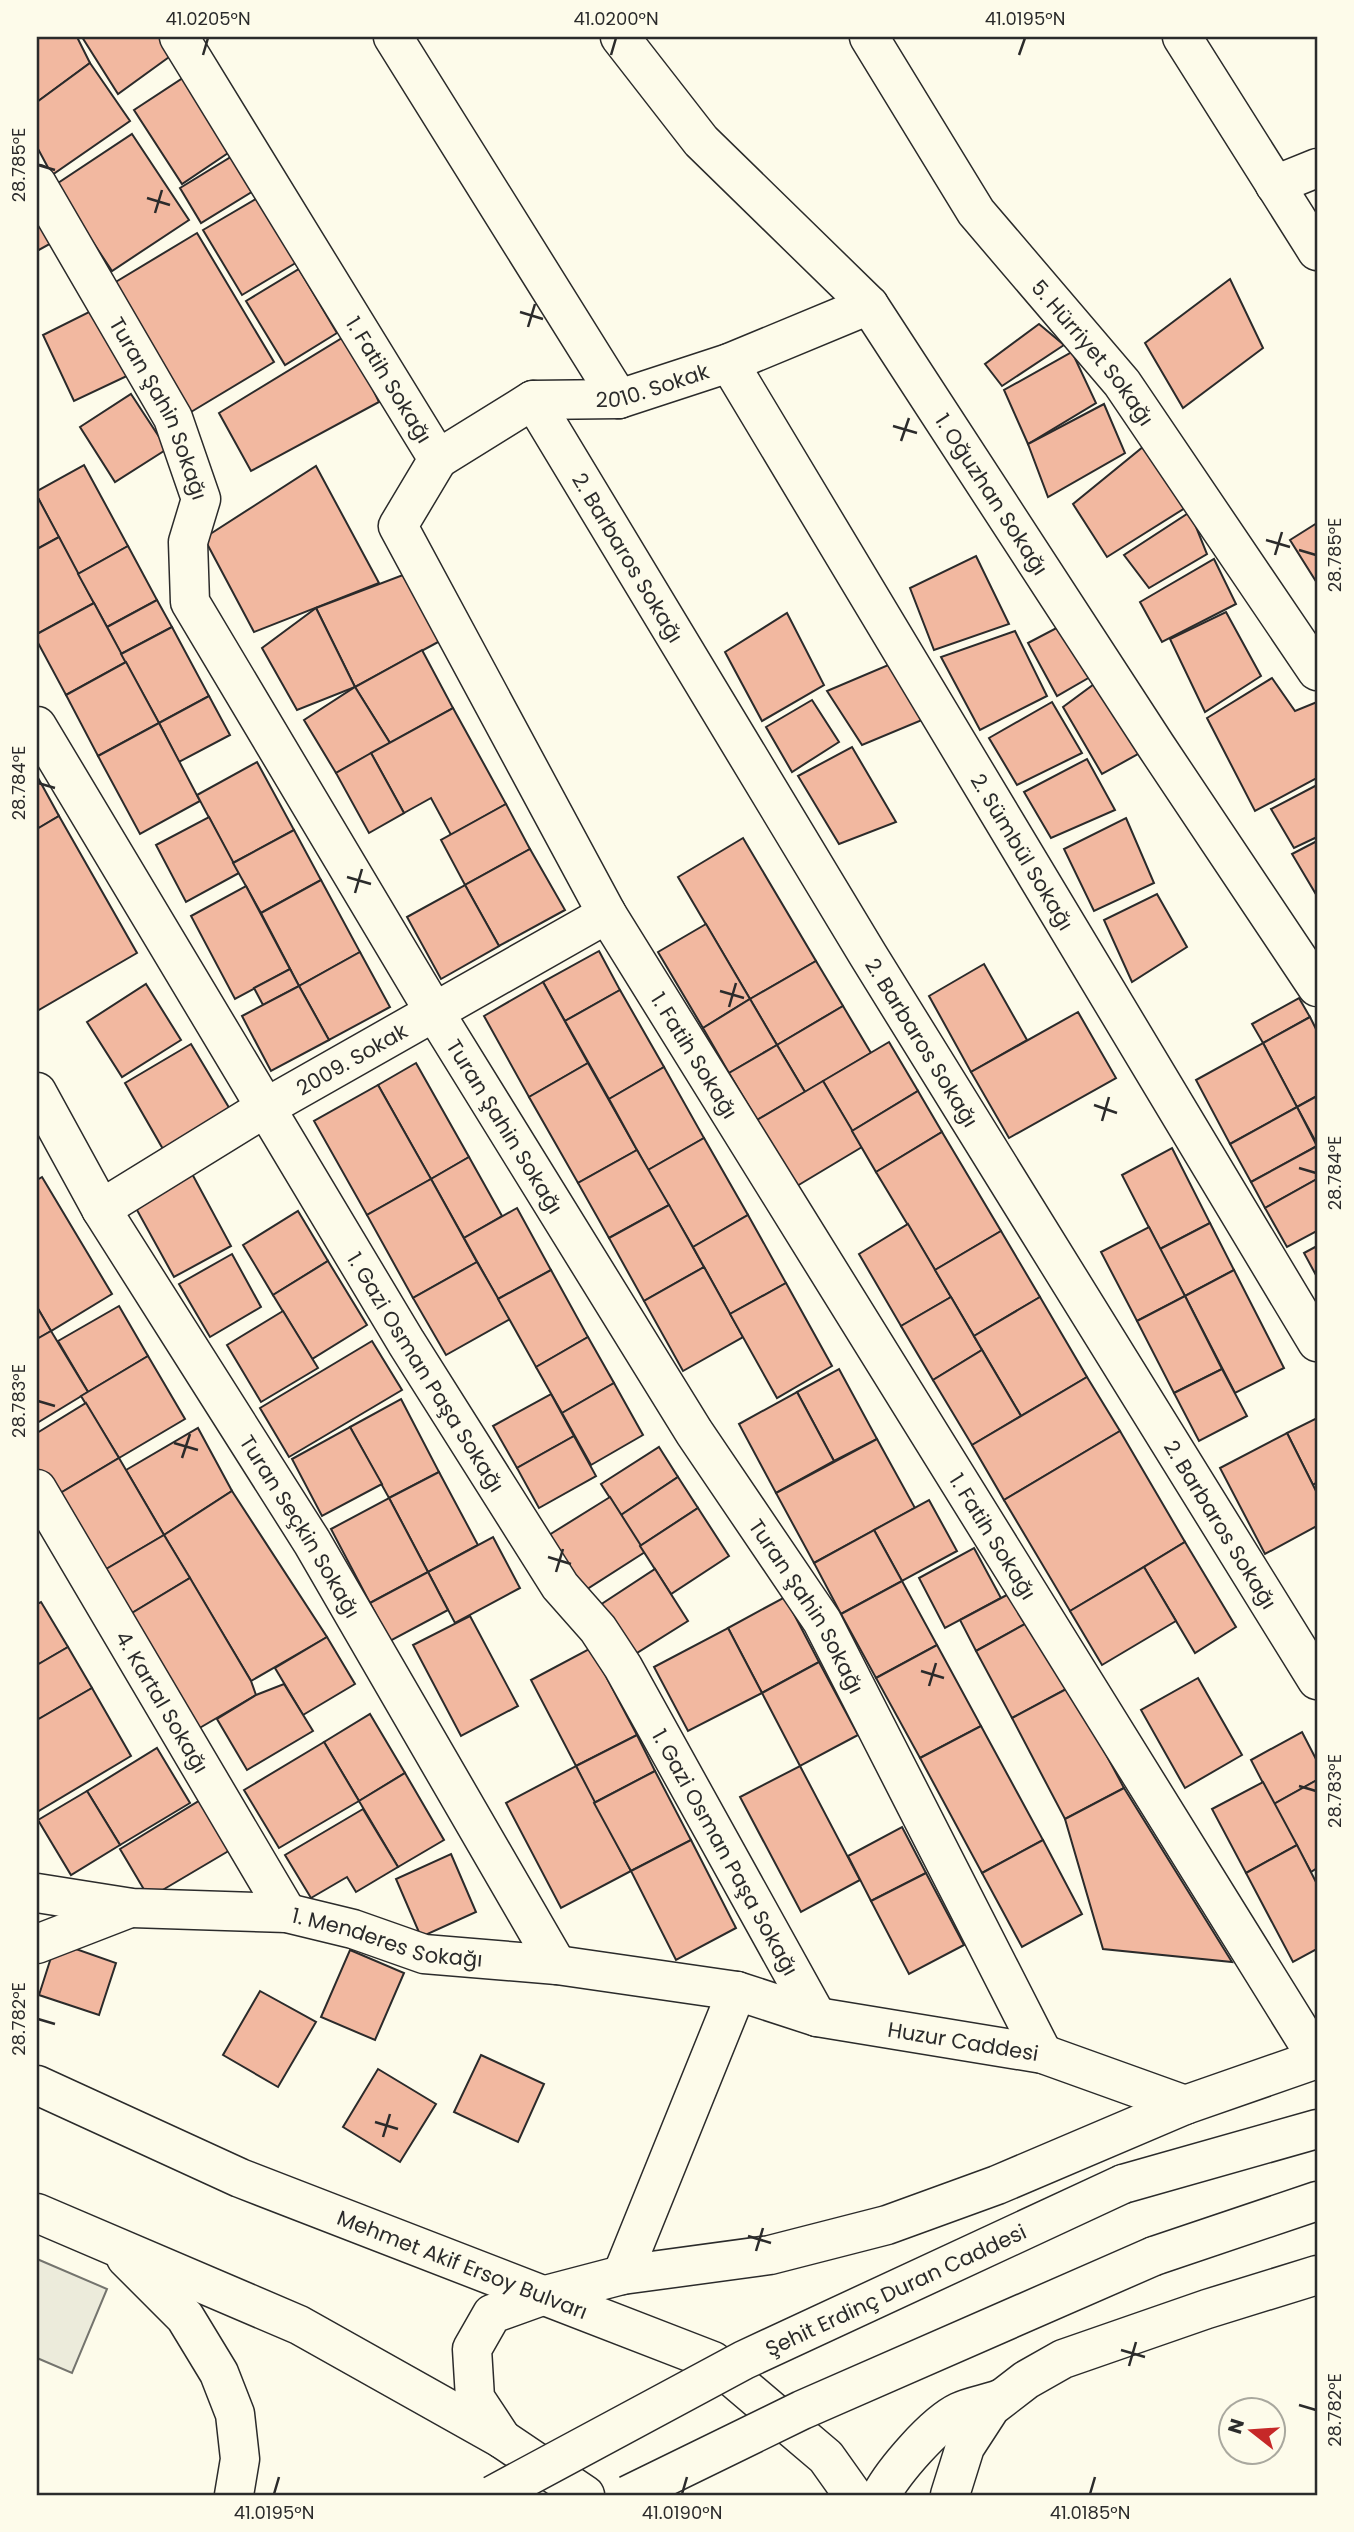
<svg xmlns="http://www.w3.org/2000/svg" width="1354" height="2532" font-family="Poppins,sans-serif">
  <rect width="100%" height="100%" fill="#fdfbea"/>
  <!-- green -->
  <path fill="#ecebdb" stroke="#74746e" stroke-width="2" d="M37,2259L107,2289L72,2373L37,2358Z"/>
  <!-- building -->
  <g fill="#f2b8a0" stroke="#2b2b2b" stroke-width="2">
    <path d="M37,37H77L90,63L37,102Z"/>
    <path d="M82,37H168L176,52L118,94Z"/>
    <path d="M90,63L130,121L52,175L37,147V102Z"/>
    <path d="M189,74L237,147L182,184L134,110Z"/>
    <path d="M132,134L189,220L112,271L55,185Z"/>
    <path d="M239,152L260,187L201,223L180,188Z"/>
    <path d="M266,193L304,258L242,295L203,230Z"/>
    <path d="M37,208L57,240L37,251Z"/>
    <path d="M197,233L274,362L186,415L109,286Z"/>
    <path d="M299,269L337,333L285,365L246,301Z"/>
    <path d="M1230,279L1263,348L1183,408L1145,343Z"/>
    <path d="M97,308L129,375L74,401L43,335Z"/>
    <path d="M1039,324L1064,345L1002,386L985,364Z"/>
    <path d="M347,335L379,402L251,471L219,413Z"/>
    <path d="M1072,352L1096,403L1028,444L1004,390Z"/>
    <path d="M131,394L167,449L115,482L80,427Z"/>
    <path d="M1104,404L1125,453L1048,497L1028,444Z"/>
    <path d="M1149,442L1193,503L1107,557L1073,504Z"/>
    <path d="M84,465L128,546L78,574L37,496V491Z"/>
    <path d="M316,466L379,583L254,632L204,538Z"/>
    <path d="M37,496L59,537L37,549Z"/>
    <path d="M1190,512L1207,554L1149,588L1124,555Z"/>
    <path d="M1317,523V583L1290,540Z"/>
    <path d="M59,537L94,603L37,634V549Z"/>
    <path d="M128,546L157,600L107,627L78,574Z"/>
    <path d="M976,556L1009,624L934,650L910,588Z"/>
    <path d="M1214,559L1236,604L1162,642L1140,602Z"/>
    <path d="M403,575L440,641L355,687L316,608Z"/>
    <path d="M157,600L172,627L121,654L107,627Z"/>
    <path d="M94,603L126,662L66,695L37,641V634Z"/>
    <path d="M316,608L355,687L297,710L262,648Z"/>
    <path d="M1226,612L1261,676L1205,712L1170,639Z"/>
    <path d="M787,613L824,685L762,721L725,652Z"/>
    <path d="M1064,624L1097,673L1057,696L1028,643Z"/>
    <path d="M172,627L209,696L159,723L121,654Z"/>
    <path d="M1015,631L1047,696L980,730L941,657Z"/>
    <path d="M422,650L453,708L390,743L355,687Z"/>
    <path d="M126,662L159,723L98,756L66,695Z"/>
    <path d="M893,663L922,720L862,745L827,691Z"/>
    <path d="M1105,676L1149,748L1102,774L1063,707Z"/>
    <path d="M1272,678L1295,711L1317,702V778L1255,811L1207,718Z"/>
    <path d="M355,687L390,743L336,773L304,720Z"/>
    <path d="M209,696L230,735L179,762L159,723Z"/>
    <path d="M812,700L839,742L792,772L766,727Z"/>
    <path d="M1052,702L1082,753L1017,785L989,738Z"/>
    <path d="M453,708L506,804L451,835L431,798L404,813L371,753Z"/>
    <path d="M159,723L200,801L140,834L98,756Z"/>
    <path d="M852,747L896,822L839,844L798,776Z"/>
    <path d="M371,753L404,813L369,833L336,773Z"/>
    <path d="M1087,759L1115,810L1051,838L1024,792Z"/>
    <path d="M257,762L294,830L233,863L197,795Z"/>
    <path d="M37,776L59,816L37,829Z"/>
    <path d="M1317,785V837L1294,848L1271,809Z"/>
    <path d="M506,804L530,849L465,885L441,840Z"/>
    <path d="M59,816L137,953L37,1011V829Z"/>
    <path d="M209,817L239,873L186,902L156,845Z"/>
    <path d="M1126,818L1154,883L1094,911L1064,849Z"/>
    <path d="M294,830L321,880L261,913L233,863Z"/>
    <path d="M743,838L816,961L750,999L678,877Z"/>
    <path d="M1317,841V896L1292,854Z"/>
    <path d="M530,849L565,910L499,946L465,885Z"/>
    <path d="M321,880L360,952L299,986L261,913Z"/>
    <path d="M465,885L499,946L441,979L407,917Z"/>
    <path d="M246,886L290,969L235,999L191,916Z"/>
    <path d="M1157,894L1187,947L1132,982L1104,920Z"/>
    <path d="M706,924L750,999L703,1028L658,952Z"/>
    <path d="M599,951L620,990L565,1021L543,982Z"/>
    <path d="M360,952L390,1007L329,1040L299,986Z"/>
    <path d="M816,961L843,1006L777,1045L750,999Z"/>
    <path d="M984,964L1027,1040L971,1072L929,996Z"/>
    <path d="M290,969L299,986L263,1005L254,988Z"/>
    <path d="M543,982L588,1063L529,1097L484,1016Z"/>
    <path d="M146,984L181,1040L122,1077L87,1022Z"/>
    <path d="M299,986L329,1040L271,1071L242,1016Z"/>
    <path d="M620,990L664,1067L609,1099L565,1021Z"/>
    <path d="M1299,998L1310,1017L1263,1043L1252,1024Z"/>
    <path d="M750,999L777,1045L729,1073L703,1028Z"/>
    <path d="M843,1006L871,1053L805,1092L777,1045Z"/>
    <path d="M1078,1012L1116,1078L1009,1138L971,1072Z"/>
    <path d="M1310,1017L1317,1031V1096L1297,1107L1263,1043Z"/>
    <path d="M889,1042L918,1091L852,1131L823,1081Z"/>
    <path d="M1263,1043L1297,1107L1230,1144L1196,1080Z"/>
    <path d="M191,1044L234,1116L167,1156L125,1083Z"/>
    <path d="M777,1045L805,1092L757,1120L729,1073Z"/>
    <path d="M416,1063L469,1157L431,1179L378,1085Z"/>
    <path d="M588,1063L637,1150L578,1183L529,1097Z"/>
    <path d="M664,1067L704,1138L648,1170L609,1099Z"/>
    <path d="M823,1081L862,1147L797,1186L757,1120Z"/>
    <path d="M378,1085L431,1179L367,1215L314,1121Z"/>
    <path d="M918,1091L942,1132L876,1172L852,1131Z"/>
    <path d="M1317,1096V1144L1297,1107Z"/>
    <path d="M1297,1107L1317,1146L1251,1182L1230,1144Z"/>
    <path d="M942,1132L1001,1231L935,1270L876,1172Z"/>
    <path d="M704,1138L748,1215L693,1247L648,1170Z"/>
    <path d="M1317,1146V1179L1265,1208L1251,1182Z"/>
    <path d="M1172,1148L1210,1223L1160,1249L1122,1175Z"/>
    <path d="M637,1150L669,1205L609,1238L578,1183Z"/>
    <path d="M469,1157L502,1216L464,1238L431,1179Z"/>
    <path d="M190,1170L231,1246L174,1277L132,1201Z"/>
    <path d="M42,1177L112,1294L51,1331L37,1307V1180Z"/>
    <path d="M431,1179L477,1262L413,1298L367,1215Z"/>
    <path d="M1317,1179V1231L1287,1247L1265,1208Z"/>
    <path d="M669,1205L704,1267L644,1301L609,1238Z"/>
    <path d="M517,1208L551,1270L498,1299L464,1238Z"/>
    <path d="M298,1211L328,1261L273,1295L243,1245Z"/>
    <path d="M748,1215L786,1283L730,1314L693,1247Z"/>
    <path d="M1210,1223L1234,1270L1185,1296L1160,1249Z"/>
    <path d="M908,1224L951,1297L901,1326L859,1254Z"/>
    <path d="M1149,1227L1185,1296L1137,1321L1101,1252Z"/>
    <path d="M1001,1231L1040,1297L974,1336L935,1270Z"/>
    <path d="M1317,1246V1277L1304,1253Z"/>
    <path d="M232,1254L261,1307L210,1337L179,1284Z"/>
    <path d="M328,1261L367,1325L312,1359L273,1295Z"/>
    <path d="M477,1262L510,1319L446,1355L413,1298Z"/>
    <path d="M704,1267L743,1337L683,1371L644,1301Z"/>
    <path d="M551,1270L588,1337L536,1367L498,1299Z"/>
    <path d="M1234,1270L1284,1368L1235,1393L1185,1296Z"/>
    <path d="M786,1283L832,1366L777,1398L730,1314Z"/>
    <path d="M1185,1296L1222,1369L1174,1393L1137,1321Z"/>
    <path d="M951,1297L982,1350L933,1380L901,1326Z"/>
    <path d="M1040,1297L1087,1377L1021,1416L974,1336Z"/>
    <path d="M119,1306L148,1356L88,1392L58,1341Z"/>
    <path d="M37,1307L51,1331L37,1339Z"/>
    <path d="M283,1311L318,1368L261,1402L227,1345Z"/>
    <path d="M51,1331L88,1392L37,1423V1339Z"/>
    <path d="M588,1337L614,1383L562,1413L536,1367Z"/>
    <path d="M372,1341L402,1390L289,1457L260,1408Z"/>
    <path d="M982,1350L1021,1416L972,1445L933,1380Z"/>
    <path d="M148,1356L185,1419L119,1458L81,1396Z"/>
    <path d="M839,1369L877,1439L834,1461L797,1392Z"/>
    <path d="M1222,1369L1247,1416L1199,1441L1174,1393Z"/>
    <path d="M1087,1377L1120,1431L1004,1500L972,1445Z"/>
    <path d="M614,1383L643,1435L591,1465L562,1413Z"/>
    <path d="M797,1392L834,1461L776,1493L739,1424Z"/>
    <path d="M551,1394L574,1436L517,1468L493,1426Z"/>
    <path d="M401,1399L439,1472L389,1498L350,1427Z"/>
    <path d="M86,1403L119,1458L52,1498L37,1473V1433Z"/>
    <path d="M1317,1418V1482L1313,1485L1287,1433Z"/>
    <path d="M350,1427L382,1484L322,1516L292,1459Z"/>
    <path d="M198,1428L232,1491L164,1535L126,1470Z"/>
    <path d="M1120,1431L1185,1542L1070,1611L1004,1500Z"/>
    <path d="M1287,1433L1317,1493V1526L1265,1554L1220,1468Z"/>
    <path d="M574,1436L596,1476L539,1508L517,1468Z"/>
    <path d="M877,1439L915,1508L814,1563L776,1493Z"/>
    <path d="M659,1447L678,1477L621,1515L601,1484Z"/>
    <path d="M119,1458L164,1535L96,1575L52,1498Z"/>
    <path d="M439,1472L478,1545L428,1572L389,1498Z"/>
    <path d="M678,1477L698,1508L640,1546L621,1515Z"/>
    <path d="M232,1491L327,1637L251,1681L164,1535Z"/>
    <path d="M610,1497L645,1552L584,1591L549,1535Z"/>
    <path d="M389,1498L428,1572L370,1603L331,1529Z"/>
    <path d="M929,1500L957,1551L902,1581L874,1530Z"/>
    <path d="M698,1508L729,1556L671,1594L640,1546Z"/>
    <path d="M874,1530L902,1581L841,1614L814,1563Z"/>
    <path d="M164,1535L190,1578L122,1619L96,1575Z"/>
    <path d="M493,1537L520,1588L455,1623L428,1572Z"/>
    <path d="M1185,1542L1236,1627L1195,1653L1144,1567Z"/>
    <path d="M974,1548L1001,1598L945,1628L919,1578Z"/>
    <path d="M1144,1567L1176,1621L1102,1665L1070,1611Z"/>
    <path d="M655,1569L688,1621L632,1656L600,1605Z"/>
    <path d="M428,1572L448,1610L390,1641L370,1603Z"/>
    <path d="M190,1578L251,1681L256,1695L191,1733L122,1619Z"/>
    <path d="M902,1581L937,1645L876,1678L841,1614Z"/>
    <path d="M1018,1589L1034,1619L976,1651L960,1620Z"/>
    <path d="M785,1597L819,1662L762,1693L728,1628Z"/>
    <path d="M41,1602L68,1647L37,1665V1604Z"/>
    <path d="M470,1616L518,1706L461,1736L413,1645Z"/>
    <path d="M1034,1619L1070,1687L1012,1718L976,1651Z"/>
    <path d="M728,1628L762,1693L688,1731L654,1667Z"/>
    <path d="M327,1637L355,1684L303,1715L275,1668Z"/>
    <path d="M937,1645L981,1726L920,1758L876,1678Z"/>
    <path d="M68,1647L92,1688L37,1720V1665Z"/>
    <path d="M591,1648L637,1735L576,1766L531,1680Z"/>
    <path d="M819,1662L858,1735L800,1766L762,1693Z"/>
    <path d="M1198,1678L1242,1755L1185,1788L1141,1710Z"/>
    <path d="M284,1684L313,1731L247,1770L217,1719L256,1695Z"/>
    <path d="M1070,1687L1124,1788L1065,1819L1012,1718Z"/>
    <path d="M92,1688L131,1756L37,1812V1720Z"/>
    <path d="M370,1714L405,1773L359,1801L324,1742Z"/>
    <path d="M981,1726L1043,1840L982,1873L920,1758Z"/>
    <path d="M1302,1732L1317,1761V1780L1274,1804L1251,1760Z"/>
    <path d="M637,1735L655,1771L594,1803L576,1766Z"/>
    <path d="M324,1742L359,1801L279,1848L244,1790Z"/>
    <path d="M157,1748L190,1803L120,1845L87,1791Z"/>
    <path d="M576,1766L631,1871L561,1908L506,1803Z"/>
    <path d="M800,1766L860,1880L801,1912L740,1797Z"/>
    <path d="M655,1771L691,1840L631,1871L594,1803Z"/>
    <path d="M405,1773L444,1840L398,1867L359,1801Z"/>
    <path d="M1317,1780V1868L1311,1872L1274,1804Z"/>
    <path d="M1263,1782L1297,1845L1246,1873L1212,1809Z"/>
    <path d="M1124,1788L1232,1962L1103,1949L1065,1819Z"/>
    <path d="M87,1791L120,1845L71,1875L38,1820Z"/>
    <path d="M207,1796L237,1846L149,1898L120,1849Z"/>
    <path d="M363,1809L398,1867L356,1892L347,1877L311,1898L285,1855Z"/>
    <path d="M902,1827L926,1873L871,1901L848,1856Z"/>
    <path d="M691,1840L736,1928L676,1960L631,1871Z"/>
    <path d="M1043,1840L1082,1914L1022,1947L982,1873Z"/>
    <path d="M1297,1845L1317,1884V1949L1293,1962L1246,1873Z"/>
    <path d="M451,1854L476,1912L421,1937L396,1879Z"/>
    <path d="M926,1873L964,1945L909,1974L871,1901Z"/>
    <path d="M56,1942L116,1963L99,2015L39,1995Z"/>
    <path d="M350,1950L404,1973L375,2040L321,2017Z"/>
    <path d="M260,1991L316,2022L278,2087L223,2055Z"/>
    <path d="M481,2055L544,2084L518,2142L454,2112Z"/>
    <path d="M378,2069L436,2104L400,2162L343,2127Z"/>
  </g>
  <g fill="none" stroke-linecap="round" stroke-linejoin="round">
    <!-- minor casing -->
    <g stroke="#2b2b2b" stroke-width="41">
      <g id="minor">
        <path id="s1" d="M179,37L438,459L398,526L607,914L1317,2058"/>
        <path d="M393,37L619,399"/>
        <path id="s2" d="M620,37L701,141L869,305L1156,746L1317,987"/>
        <path id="s3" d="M869,37L976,212L1122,383L1317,671"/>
        <path d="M1182,37L1317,251"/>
        <path id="s4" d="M37,184L173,418L201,499L188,542L190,602L435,1013L694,1432L822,1621L1043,2054"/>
        <path d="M1275,185L1317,168"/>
        <path id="s5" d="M729,363L1317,1342"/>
        <path id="s6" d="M533,400L868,955L1317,1680"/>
        <path id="s7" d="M438,459L533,400L619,399L729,363L869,305"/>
        <path id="s8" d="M37,726L406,1342L560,1586L598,1629L623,1667L817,2017"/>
        <path id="s9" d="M37,1092L101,1209L312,1542L557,1965"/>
        <path id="s10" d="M101,1209L265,1108L607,914"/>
        <path id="s11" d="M37,1489L287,1913"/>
        <path id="s12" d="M37,1893L132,1908L287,1913L353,1929L424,1954L557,1965L737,1991L817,2017L1043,2054L1185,2105"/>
        <path d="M37,1944L130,1908"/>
        <path d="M622,2275L737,1991"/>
      </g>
    </g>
    <!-- major casing -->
    <g stroke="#2b2b2b" stroke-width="41">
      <g id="major">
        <path id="s13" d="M37,2085L240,2178L713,2361L826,2457L853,2495"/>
        <path d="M1123,2184L1317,2129"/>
        <path d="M37,2213L299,2325L502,2439L585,2495"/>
        <path d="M1154,2256L1317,2201"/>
        <path d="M126,2258L185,2317L219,2373L235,2414L240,2459L234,2495"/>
        <path d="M502,2439L475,2398L472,2349L492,2314L542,2296L622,2275L770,2255L887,2225L997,2185L1185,2105L1317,2059"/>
        <path d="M881,2495C894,2471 934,2424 959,2412C971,2406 987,2404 1000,2399"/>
        <path d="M950,2495L965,2447L991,2407L1026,2380L1063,2359L1207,2309L1317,2275"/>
      </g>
    </g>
    <!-- minor -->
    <use href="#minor" stroke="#fdfbea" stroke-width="38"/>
    <!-- major -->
    <use href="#major" stroke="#fdfbea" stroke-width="38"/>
    <!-- major-bridge casing -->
    <g stroke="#2b2b2b" stroke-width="41" stroke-linecap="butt">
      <g id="major-bridge">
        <path id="s14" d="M493,2495L744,2360L1123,2184"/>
        <path d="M628,2495L802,2410L1154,2256"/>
      </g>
    </g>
    <!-- major-bridge -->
    <use href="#major-bridge" stroke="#fdfbea" stroke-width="38"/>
  </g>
  <!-- ticks -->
  <path fill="none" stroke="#2b2b2b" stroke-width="2.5" d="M203,55L208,38M611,55L616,38M1019,55L1025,38M38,165L55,170M147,198L170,205M155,213L162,190M520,312L543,319M528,327L535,304M893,426L917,433M901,441L909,418M1266,540L1290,547M1299,550L1316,555M1275,555L1282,532M38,783L55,788M347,877L371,884M355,893L362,869M720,991L744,998M729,1007L736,983M1094,1105L1117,1113M1102,1121L1109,1097M1299,1168L1316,1173M38,1401L55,1406M174,1443L198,1450M182,1458L190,1434M548,1557L571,1564M556,1572L563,1549M921,1671L944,1678M929,1686L936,1663M1299,1786L1316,1791M38,2019L55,2024M375,2122L398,2129M383,2137L390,2114M748,2236L771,2243M756,2251L763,2228M1121,2350L1145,2357M1129,2366L1136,2342M1299,2405L1316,2410M274,2494L279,2477M682,2494L687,2477M1090,2494L1095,2477"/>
  <g text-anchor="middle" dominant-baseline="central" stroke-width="5" stroke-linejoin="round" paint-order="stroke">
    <!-- street labels -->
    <g font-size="21" fill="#2b2b2b" stroke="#fdfbea">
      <text stroke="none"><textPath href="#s3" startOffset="388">5. Hürriyet Sokağı</textPath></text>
      <text stroke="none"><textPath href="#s1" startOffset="402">1. Fatih Sokağı</textPath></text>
      <text stroke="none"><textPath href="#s7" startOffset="233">2010. Sokak</textPath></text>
      <text stroke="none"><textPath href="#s4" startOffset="256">Turan Şahin Sokağı</textPath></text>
      <text stroke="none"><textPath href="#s2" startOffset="592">1. Oğuzhan Sokağı</textPath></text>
      <text stroke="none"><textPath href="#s6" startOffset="184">2. Barbaros Sokağı</textPath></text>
      <text stroke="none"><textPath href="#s5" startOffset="570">2. Sümbül Sokağı</textPath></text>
      <text stroke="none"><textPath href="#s6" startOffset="751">2. Barbaros Sokağı</textPath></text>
      <text stroke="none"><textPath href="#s1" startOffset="1180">1. Fatih Sokağı</textPath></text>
      <text stroke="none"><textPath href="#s10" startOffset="292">2009. Sokak</textPath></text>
      <text stroke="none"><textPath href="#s4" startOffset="1073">Turan Şahin Sokağı</textPath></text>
      <text stroke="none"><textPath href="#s8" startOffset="754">1. Gazi Osman Paşa Sokağı</textPath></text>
      <text stroke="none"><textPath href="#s6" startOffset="1318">2. Barbaros Sokağı</textPath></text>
      <text stroke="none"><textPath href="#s9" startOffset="508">Turan Seçkin Sokağı</textPath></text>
      <text stroke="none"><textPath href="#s1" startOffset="1746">1. Fatih Sokağı</textPath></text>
      <text stroke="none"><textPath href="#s4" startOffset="1640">Turan Şahin Sokağı</textPath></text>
      <text stroke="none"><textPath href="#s11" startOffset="247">4. Kartal Sokağı</textPath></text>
      <text stroke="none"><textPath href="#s8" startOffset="1321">1. Gazi Osman Paşa Sokağı</textPath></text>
      <text stroke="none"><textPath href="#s12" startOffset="355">1. Menderes Sokağı</textPath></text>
      <text stroke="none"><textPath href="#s12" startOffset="942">Huzur Caddesi</textPath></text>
      <text stroke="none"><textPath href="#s13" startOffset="462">Mehmet Akif Ersoy Bulvarı</textPath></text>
      <text stroke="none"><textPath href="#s14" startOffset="452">Şehit Erdinç Duran Caddesi</textPath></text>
    </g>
  </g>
  <!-- border -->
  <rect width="1354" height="2532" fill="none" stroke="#fdfbea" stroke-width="77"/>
  <!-- north arrow -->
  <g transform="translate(1252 2431) rotate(287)"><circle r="33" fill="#fdfbea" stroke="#a9a89e" stroke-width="2"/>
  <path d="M0-5L12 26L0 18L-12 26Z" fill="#c62828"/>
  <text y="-10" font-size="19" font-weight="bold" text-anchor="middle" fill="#2b2b2b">N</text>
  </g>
  <rect x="38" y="38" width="1278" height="2456" fill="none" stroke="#2b2b2b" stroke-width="2.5"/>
  <g font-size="18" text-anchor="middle" fill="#2b2b2b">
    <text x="208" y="25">41.0205°N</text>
    <text x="616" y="25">41.0200°N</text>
    <text x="1025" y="25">41.0195°N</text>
    <text transform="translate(19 165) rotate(-90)" y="6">28.785°E</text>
    <text transform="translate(1335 555) rotate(-90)" y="6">28.785°E</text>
    <text transform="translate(19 783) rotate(-90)" y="6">28.784°E</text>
    <text transform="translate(1335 1173) rotate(-90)" y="6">28.784°E</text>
    <text transform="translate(19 1401) rotate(-90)" y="6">28.783°E</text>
    <text transform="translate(1335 1791) rotate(-90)" y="6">28.783°E</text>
    <text transform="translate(19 2019) rotate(-90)" y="6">28.782°E</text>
    <text transform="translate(1335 2410) rotate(-90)" y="6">28.782°E</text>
    <text x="274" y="2519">41.0195°N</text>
    <text x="682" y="2519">41.0190°N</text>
    <text x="1090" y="2519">41.0185°N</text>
  </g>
</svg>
